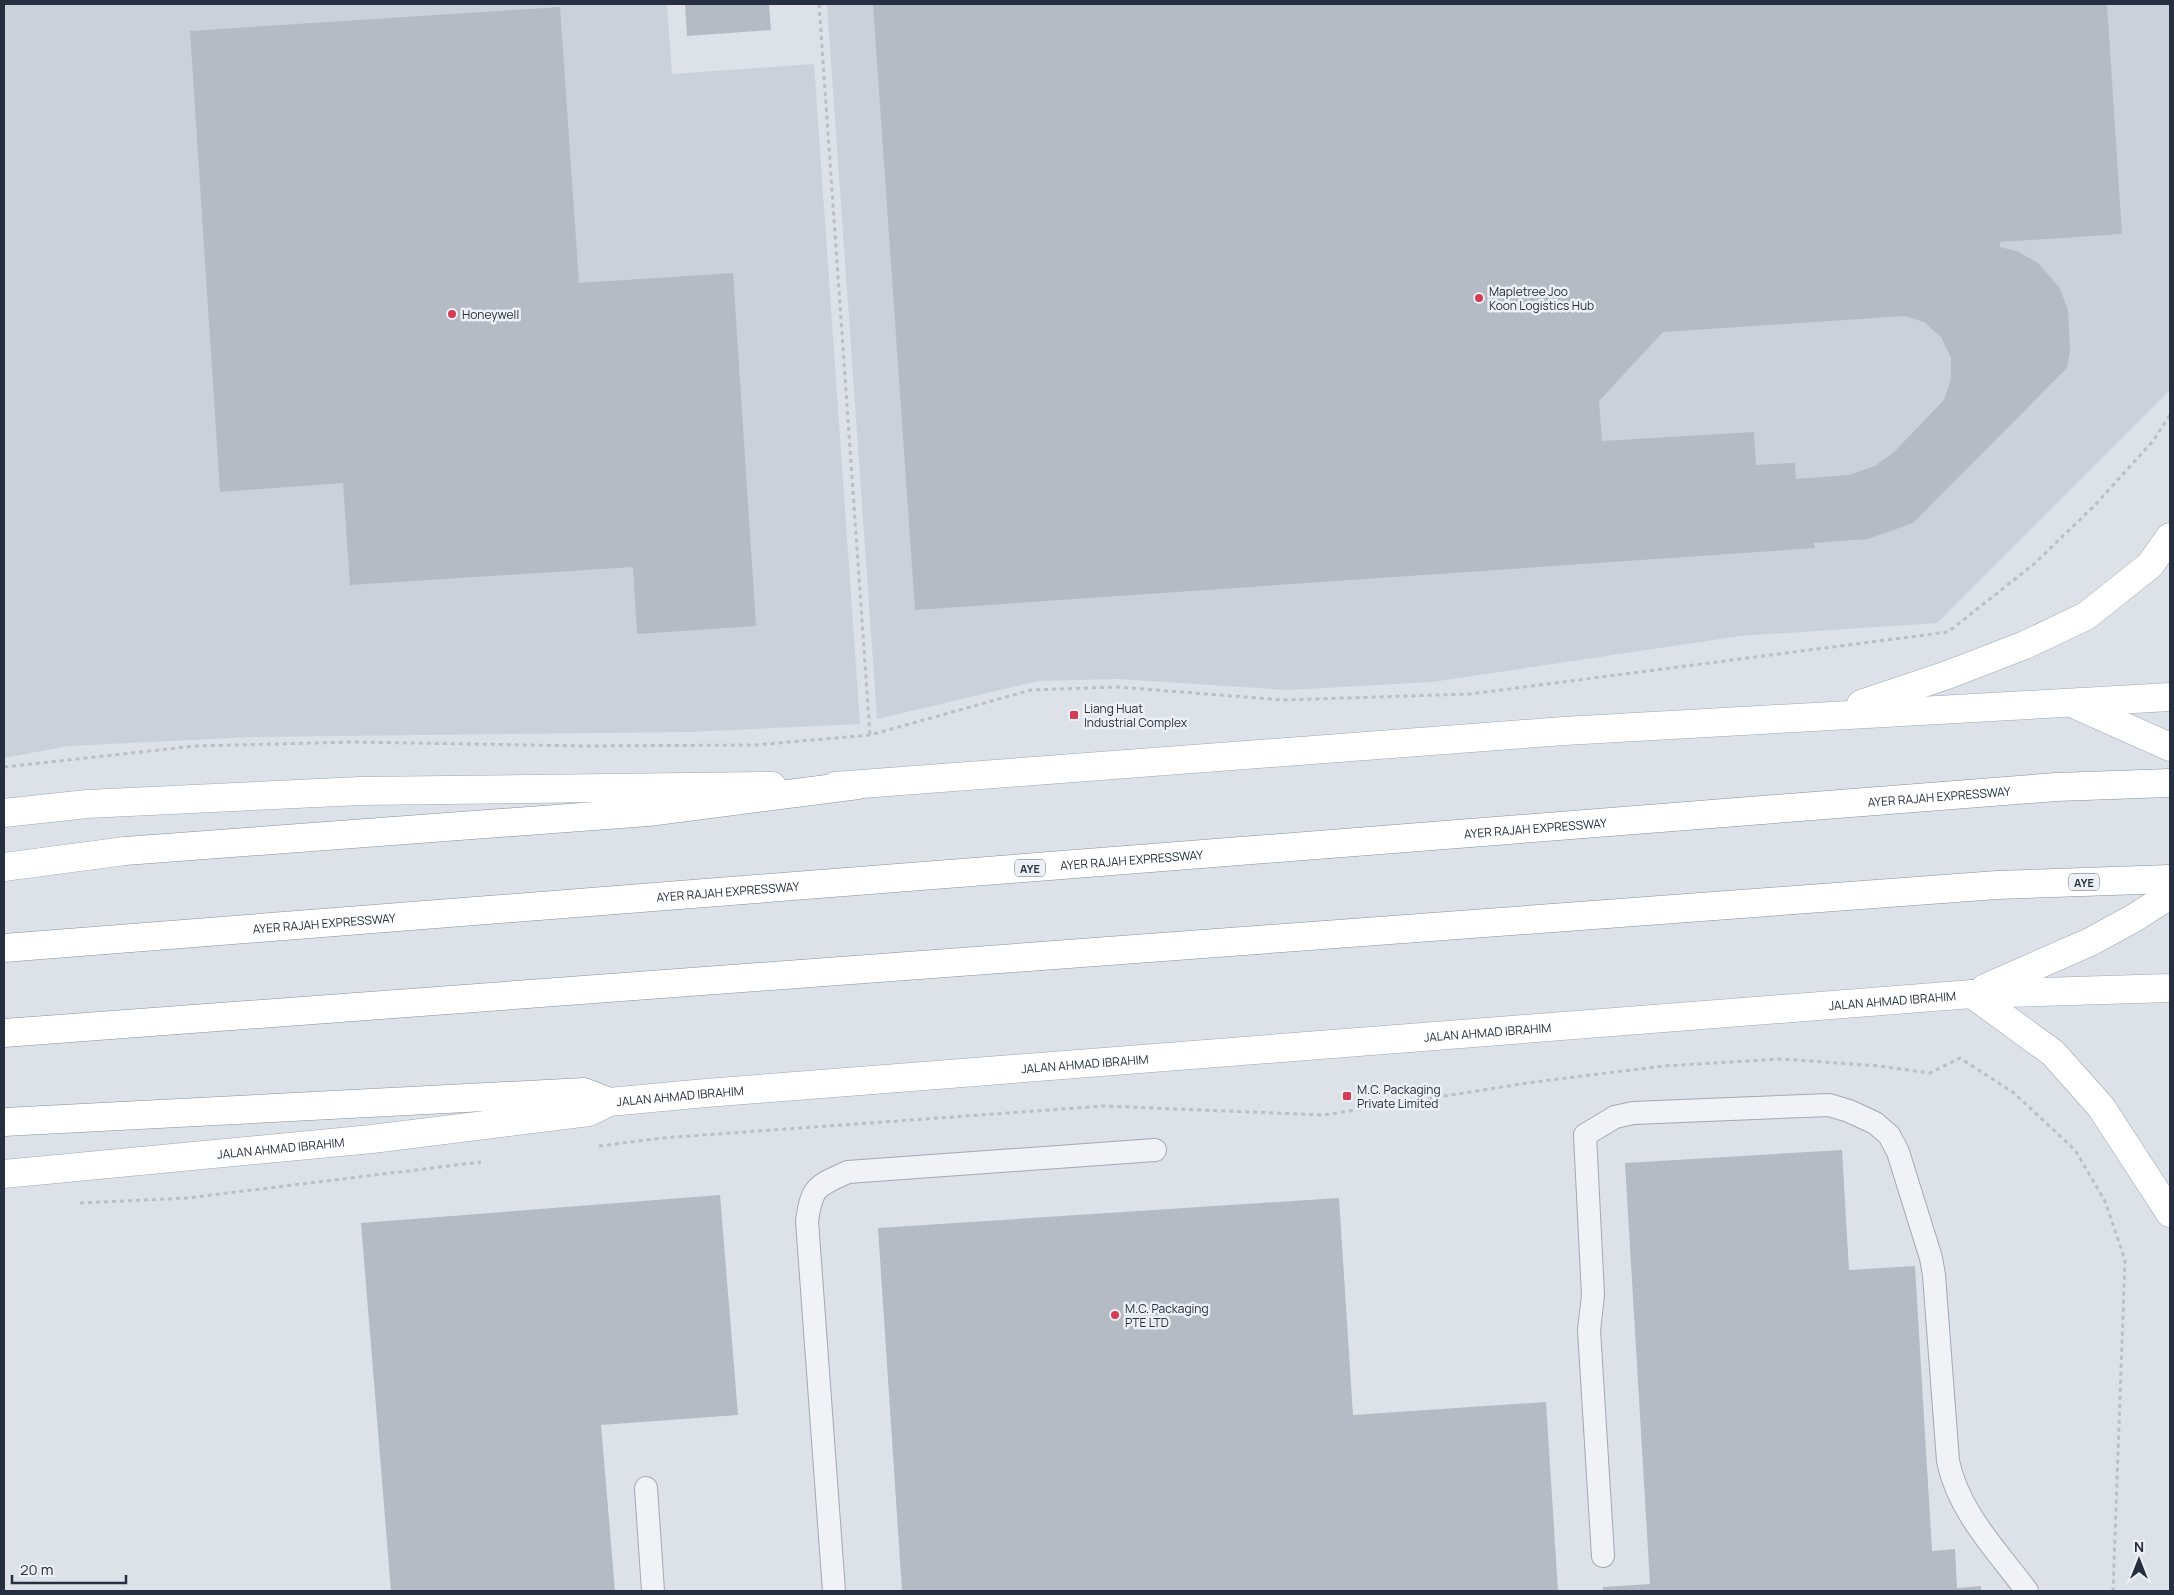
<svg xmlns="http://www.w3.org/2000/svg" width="2174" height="1595" font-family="Manrope,sans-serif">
  <rect width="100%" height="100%" fill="#dde2e8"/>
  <!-- built -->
  <g fill="#cbd1da">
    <path d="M4,4H667L672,74L814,64L860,724L690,732L252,737L69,746L4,758Z"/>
    <path d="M827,4H2170V390L1937,623L1740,636L1432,682L1287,690L1119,679L1038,681L877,719Z"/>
  </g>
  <!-- building -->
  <g fill="#b4bbc5" fill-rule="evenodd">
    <path d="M685,4H769L771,30L687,36Z"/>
    <path d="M873,4H2107L2122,234L2000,242V247L2017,251L2038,263L2059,287L2068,309L2070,351L2067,368L1913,523L1868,539L1814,543L1815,548L915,610ZM1905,316L1924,322L1941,337L1951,358V379L1944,400L1894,452L1875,466L1849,475L1796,479L1795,463L1756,465L1754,432L1602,441L1599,401L1663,332Z"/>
    <path d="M560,7L579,283L733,273L756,626L637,634L633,567L350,585L343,483L220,492L190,31Z"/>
    <path d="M1842,1150L1849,1270L1915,1266L1932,1551L1955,1549L1957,1588L1981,1586V1591H1603V1587L1650,1584L1625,1163Z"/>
    <path d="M720,1195L738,1415L601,1425L615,1591H391L361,1223Z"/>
    <path d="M1339,1198L1353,1415L1546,1402L1558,1591H902L878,1228Z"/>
  </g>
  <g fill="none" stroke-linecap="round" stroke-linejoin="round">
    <!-- lane casing -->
    <g stroke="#a2a9b2" stroke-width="24">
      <g id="lane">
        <path d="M646,1488L653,1591"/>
        <path d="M1603,1556L1589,1330L1593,1295L1585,1135L1615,1117L1633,1113L1829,1105L1849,1111L1875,1123L1889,1135L1898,1152L1931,1258L1934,1275L1948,1461C1958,1511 1997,1551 2027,1591"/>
        <path d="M834,1591L807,1221C812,1186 817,1186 848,1172L1155,1150"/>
      </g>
    </g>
    <!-- primary casing -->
    <g stroke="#9ca6b4" stroke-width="29">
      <g id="primary">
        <path d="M1861,704L1950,674L2025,645L2086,616L2150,565L2170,537"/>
        <path d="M2076,705L2170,747"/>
        <path d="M835,786L1564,731L2170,697"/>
        <path d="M4,813L87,804L360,791L772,786"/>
        <path d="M1985,988L2090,942L2134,918L2170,895"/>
        <path d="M1972,994L2053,1053L2101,1107L2170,1213"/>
        <path id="s1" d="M4,1174L372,1139L589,1112L609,1102L706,1093L1972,994L2170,988"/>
      </g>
    </g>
    <!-- highway casing -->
    <g stroke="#848f9f" stroke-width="29">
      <g id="highway">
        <path d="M4,867L125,851L648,812L858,785"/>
        <path id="s2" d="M4,948L2056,787L2170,783"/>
        <path d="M4,1033L1997,885L2170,879"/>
        <path d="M4,1122L584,1092L609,1102"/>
      </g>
    </g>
    <!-- path -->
    <g stroke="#bbbfc6" stroke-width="3" stroke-dasharray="4 4" stroke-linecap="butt">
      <path d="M819,4L870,735"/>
      <path d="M4,767L195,746L355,742L587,746L755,745L870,735L1031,690L1117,687L1283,700L1470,694L1948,632L2034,564L2095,505L2153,441L2170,415"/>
      <path d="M599,1146L662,1138L1104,1106L1324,1115L1527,1083L1663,1066L1782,1059L1879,1066L1930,1073L1960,1058L2014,1093L2075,1150L2105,1201L2125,1260L2113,1591"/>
      <path d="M80,1203L187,1198L481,1162"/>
    </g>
    <!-- lane -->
    <use href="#lane" stroke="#f0f2f6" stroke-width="22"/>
    <!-- primary -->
    <use href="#primary" stroke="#fff" stroke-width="28"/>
    <!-- highway -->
    <use href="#highway" stroke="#fff" stroke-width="28"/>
  </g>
  <!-- markers -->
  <g fill="#d33c54" stroke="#edf0f5" stroke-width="2">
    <circle cx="1479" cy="298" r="5"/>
    <circle cx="452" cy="314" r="5"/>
    <rect x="1069" y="710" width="10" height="10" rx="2.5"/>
    <rect x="1342" y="1091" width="10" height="10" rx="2.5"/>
    <circle cx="1115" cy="1315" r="5"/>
  </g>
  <g text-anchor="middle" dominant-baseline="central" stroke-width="5" stroke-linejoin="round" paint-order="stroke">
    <!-- shield labels -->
    <g fill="#edf0f5" stroke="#626976" stroke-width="1">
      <rect x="1015" y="859.5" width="30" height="17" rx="4"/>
      <rect x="2069" y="873.5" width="30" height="17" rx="4"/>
    </g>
    <g font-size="11" font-weight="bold" fill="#262f3f">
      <text x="1030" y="868">AYE</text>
      <text x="2084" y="882">AYE</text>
    </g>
    <!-- poi labels -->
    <g font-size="12" fill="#262f3f" stroke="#edf0f5" text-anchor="start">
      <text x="1489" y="291">Mapletree Joo<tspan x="1489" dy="14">Koon Logistics Hub</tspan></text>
      <text x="462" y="314">Honeywell</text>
      <text x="1084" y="708">Liang Huat<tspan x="1084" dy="14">Industrial Complex</tspan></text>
      <text x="1357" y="1089">M.C. Packaging<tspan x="1357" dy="14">Private Limited</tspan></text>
      <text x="1125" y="1308">M.C. Packaging<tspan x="1125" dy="14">PTE LTD</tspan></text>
    </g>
    <!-- street labels -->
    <g font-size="12" fill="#262f3f" stroke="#edf0f5">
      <text stroke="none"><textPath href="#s2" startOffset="1941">AYER RAJAH EXPRESSWAY</textPath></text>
      <text stroke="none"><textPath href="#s2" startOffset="1536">AYER RAJAH EXPRESSWAY</textPath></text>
      <text stroke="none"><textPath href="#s2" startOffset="1131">AYER RAJAH EXPRESSWAY</textPath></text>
      <text stroke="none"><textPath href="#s2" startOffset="726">AYER RAJAH EXPRESSWAY</textPath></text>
      <text stroke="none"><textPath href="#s2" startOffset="321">AYER RAJAH EXPRESSWAY</textPath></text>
      <text stroke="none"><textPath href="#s1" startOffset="1898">JALAN AHMAD IBRAHIM</textPath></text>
      <text stroke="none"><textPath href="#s1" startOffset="1492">JALAN AHMAD IBRAHIM</textPath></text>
      <text stroke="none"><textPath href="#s1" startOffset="1088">JALAN AHMAD IBRAHIM</textPath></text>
      <text stroke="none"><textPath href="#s1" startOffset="682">JALAN AHMAD IBRAHIM</textPath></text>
      <text stroke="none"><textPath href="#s1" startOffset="278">JALAN AHMAD IBRAHIM</textPath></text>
    </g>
  </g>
  <!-- border -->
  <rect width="2174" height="1595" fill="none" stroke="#262f3f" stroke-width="10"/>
  <!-- north arrow -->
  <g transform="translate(2139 1560)" stroke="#edf0f5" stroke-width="4" paint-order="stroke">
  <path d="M0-4L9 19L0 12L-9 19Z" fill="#262f3f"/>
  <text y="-8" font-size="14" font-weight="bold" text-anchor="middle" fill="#262f3f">N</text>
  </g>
  <!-- scale -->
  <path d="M12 1575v8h114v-8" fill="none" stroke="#262f3f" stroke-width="2.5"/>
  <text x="20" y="1575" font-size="15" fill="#262f3f" stroke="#edf0f5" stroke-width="4" paint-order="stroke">20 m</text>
</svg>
